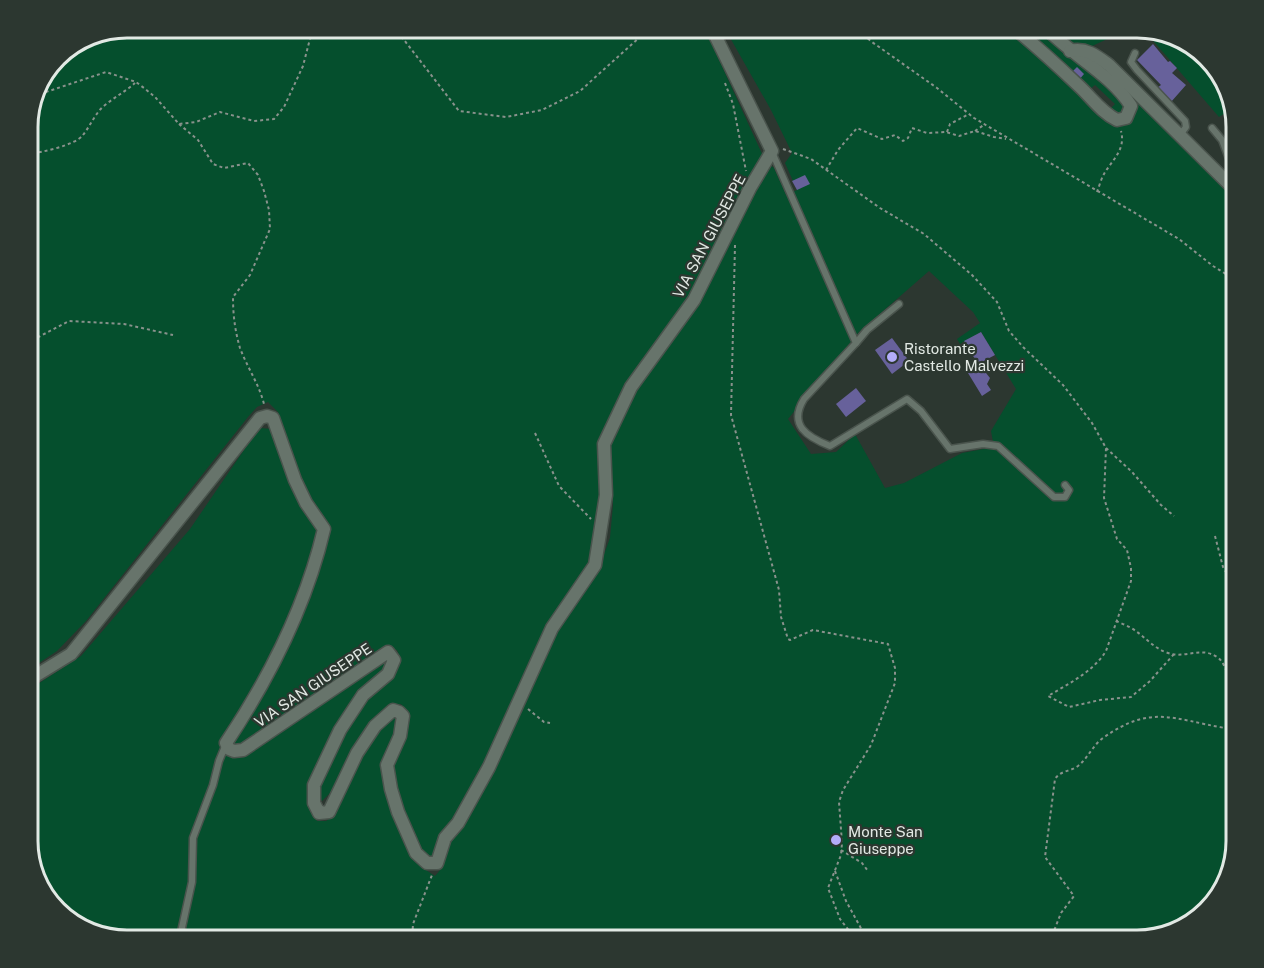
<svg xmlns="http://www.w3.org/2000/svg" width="1264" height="968" font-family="'Public Sans',sans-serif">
  <rect width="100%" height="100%" fill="#2c3730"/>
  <!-- green -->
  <g fill="#054f2d" fill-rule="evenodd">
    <path d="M127,27H704L763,156L689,300L600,443V497L588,567L484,768L443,833L436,856L429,857L422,854L398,795L392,770L408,729L410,716L401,704L389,705L377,717L339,784L322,801C308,785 351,717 363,702C371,692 383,685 391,676C395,671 398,665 401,660L397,650L387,648C337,679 289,712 242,747L235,748L232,739C268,674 317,603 330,528L306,491L278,412L268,402L257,407L248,417L86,621L57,651L27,671V120L61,52Z"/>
    <path d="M724,27H1005L1069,82L1111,123L1120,127L1130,122L1136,109L1134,99L1237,202V842L1216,902L1181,931L1137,941H126L66,920L37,886L27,847V765L30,752L27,745V691L81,656L190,529L259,428L273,429L320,533L306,581L251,699L228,753L379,662L386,665L384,673L358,696L310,807L317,821H326L335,815L348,779L362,750L388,717H394L398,725L384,768L383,783L419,862L426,870L435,876C443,868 445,860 446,849L492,772L540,662L563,620L599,568L610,538L613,505L610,445L631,398L769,164L774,168L786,195L797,190L785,163L792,153L771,110ZM929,271L973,312L980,323L957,339L960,344L981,332L1016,389L991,431L994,447L962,453L904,483L885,488L855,434L836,452L811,454L788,419L859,332Z"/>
    <path d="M1019,27H1040L1112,88L1125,104V110L1118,114L1109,110L1115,104L1095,85L1089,90Z"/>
    <path d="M1055,27H1133L1090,47L1071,46Z"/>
    <path d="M1143,29L1198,48L1227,83L1233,108L1219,117Z"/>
  </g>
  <!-- building -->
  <g fill="#67619b">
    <path d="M1153,44L1168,62L1170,61L1177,68L1172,73L1186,85L1171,102L1157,88L1161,85L1137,60Z"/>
    <path d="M1077,67L1084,74L1079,80L1071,73Z"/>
    <path d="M1235,116L1237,126V149L1232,143L1237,139L1231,132L1234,130L1227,123Z"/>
    <path d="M805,175L810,184L797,190L792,181Z"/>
    <path d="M981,332L995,355L978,364L964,341Z"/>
    <path d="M892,338L909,361L892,374L875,350Z"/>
    <path d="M977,367L980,373H986L990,378L987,384L991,390L982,396L968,373Z"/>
    <path d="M856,388L866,401L846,417L836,404Z"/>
  </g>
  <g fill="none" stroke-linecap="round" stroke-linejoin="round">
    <!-- lane casing -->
    <g stroke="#4a544d" stroke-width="9">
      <g id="lane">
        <path d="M1135,53L1131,62L1137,70L1185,121L1186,127L1180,135"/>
        <path d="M1212,128L1222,140L1237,180"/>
        <path d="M772,152L856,343L804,399C788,425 807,437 830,446L907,399L921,411L950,449L983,444L998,446L1054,497H1065L1069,490L1065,485"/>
        <path d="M856,343L867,330L899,304"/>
        <path d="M179,941L192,882L193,838L213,785L219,761L226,744"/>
      </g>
    </g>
    <!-- street casing -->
    <g stroke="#4a544d" stroke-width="15">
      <g id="street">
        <path d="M1013,27C1036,46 1058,66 1079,86C1092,98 1101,112 1117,120L1126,118L1131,106C1111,74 1071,55 1045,27"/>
        <path d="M1070,51C1086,47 1097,56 1109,65L1237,192"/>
        <path d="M27,681L71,654L260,418L267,416L273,418L295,480L306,503L324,529C306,606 270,677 226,743L229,749L234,751L243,750L388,652L394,660L388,674L363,695L340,730L314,785V803L319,813L329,812L357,753L375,726L393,710L399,712L403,716L400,736L387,765L391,789L398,812L416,853L427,863H437L445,838L458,823L489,767L552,628L595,565L606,495L604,444L631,387L694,300L750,188L772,151L711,27"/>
      </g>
    </g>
    <!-- path -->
    <g stroke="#89928c" stroke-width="2" stroke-dasharray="3 3" stroke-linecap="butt">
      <path d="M394,27L459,111L506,117L542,110L580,91L651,27"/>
      <path d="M854,27L872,42L937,88L974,118L1179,239L1213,266L1237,281"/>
      <path d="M725,83L733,104L746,171"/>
      <path d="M40,94L106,72L136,82L144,88L155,97L179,124L196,122L220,112L254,121L274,119L284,107L303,66L313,27"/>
      <path d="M179,124L198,140L213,164L224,168L248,163L258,175L264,191L269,210L270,229L250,275L233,297C233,315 235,331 240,348C247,367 259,384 264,404"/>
      <path d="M975,131L985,124"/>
      <path d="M947,132L950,124L969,114"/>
      <path d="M783,149L811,159L880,208L924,234L972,275L997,302L1009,331L1023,347L1063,385L1092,423L1106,448L1104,498L1117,539L1127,550L1131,568V581L1106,651C1093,672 1068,684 1048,696L1069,707L1100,700L1131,697L1150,681L1174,654"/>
      <path d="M27,154C40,153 76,145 83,135C91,125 95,113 105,105C115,97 126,91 135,83"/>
      <path d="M826,170L838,150L857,128L882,139L895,135L903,141L908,138L912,128L927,133L946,132L959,136L975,131L994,137L1006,139"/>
      <path d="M1097,192C1099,187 1101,179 1104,174C1112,160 1126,150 1121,131"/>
      <path d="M735,245L731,415L779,590L781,617L788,639L790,640L813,630L888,644L895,668V683L871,745L843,790L839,802L842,843L841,855L828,888L840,919L857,941"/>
      <path d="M27,343L69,321L124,324L173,335"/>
      <path d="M535,433L559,486L591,519"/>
      <path d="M1106,448L1132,472L1161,505L1174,516"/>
      <path d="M1215,536L1223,567L1237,590"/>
      <path d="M1116,621C1123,624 1131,627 1137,632C1147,639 1155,649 1168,653C1185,659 1201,646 1217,657C1227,664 1223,673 1237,681"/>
      <path d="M528,709L544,722L550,723"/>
      <path d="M841,850L862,863L868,871"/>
      <path d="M835,871L846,901L868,941"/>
      <path d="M412,941L413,924L432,875"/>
      <path d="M1050,941L1061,913L1074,896L1045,857L1055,779C1061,770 1070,772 1078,766C1088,758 1093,745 1103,738C1151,704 1172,719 1225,728L1237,714"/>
    </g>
    <!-- lane -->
    <use href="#lane" stroke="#67746b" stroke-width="6"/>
    <!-- street -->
    <use href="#street" stroke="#67746b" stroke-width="12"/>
  </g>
  <!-- markers -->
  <g fill="#b3adf9" stroke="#2c3730" stroke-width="2">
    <circle cx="892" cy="357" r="6"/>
    <circle cx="836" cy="840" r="6"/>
  </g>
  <g text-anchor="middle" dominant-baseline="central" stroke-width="4.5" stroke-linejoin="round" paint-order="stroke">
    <!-- street labels -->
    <g font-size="15" fill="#e2e9e4" stroke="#2c3730">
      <text transform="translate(709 236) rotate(-62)">VIA SAN GIUSEPPE</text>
      <text transform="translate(313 685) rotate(-34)">VIA SAN GIUSEPPE</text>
    </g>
    <!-- poi labels -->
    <g font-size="15" fill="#e2e9e4" stroke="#2c3730" text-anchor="start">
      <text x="904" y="348">Ristorante<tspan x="904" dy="17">Castello Malvezzi</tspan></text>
      <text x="848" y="831">Monte San<tspan x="848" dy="17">Giuseppe</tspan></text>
    </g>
  </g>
  <!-- crop -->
  <path d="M0 0H1264V968H0ZM127 38H1137A89 89 0 0 1 1226 127V841A89 89 0 0 1 1137 930H127A89 89 0 0 1 38 841V127A89 89 0 0 1 127 38Z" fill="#2c3730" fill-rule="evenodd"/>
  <path fill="none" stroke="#e2e9e4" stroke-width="3" d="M127 38H1137A89 89 0 0 1 1226 127V841A89 89 0 0 1 1137 930H127A89 89 0 0 1 38 841V127A89 89 0 0 1 127 38Z"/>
</svg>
